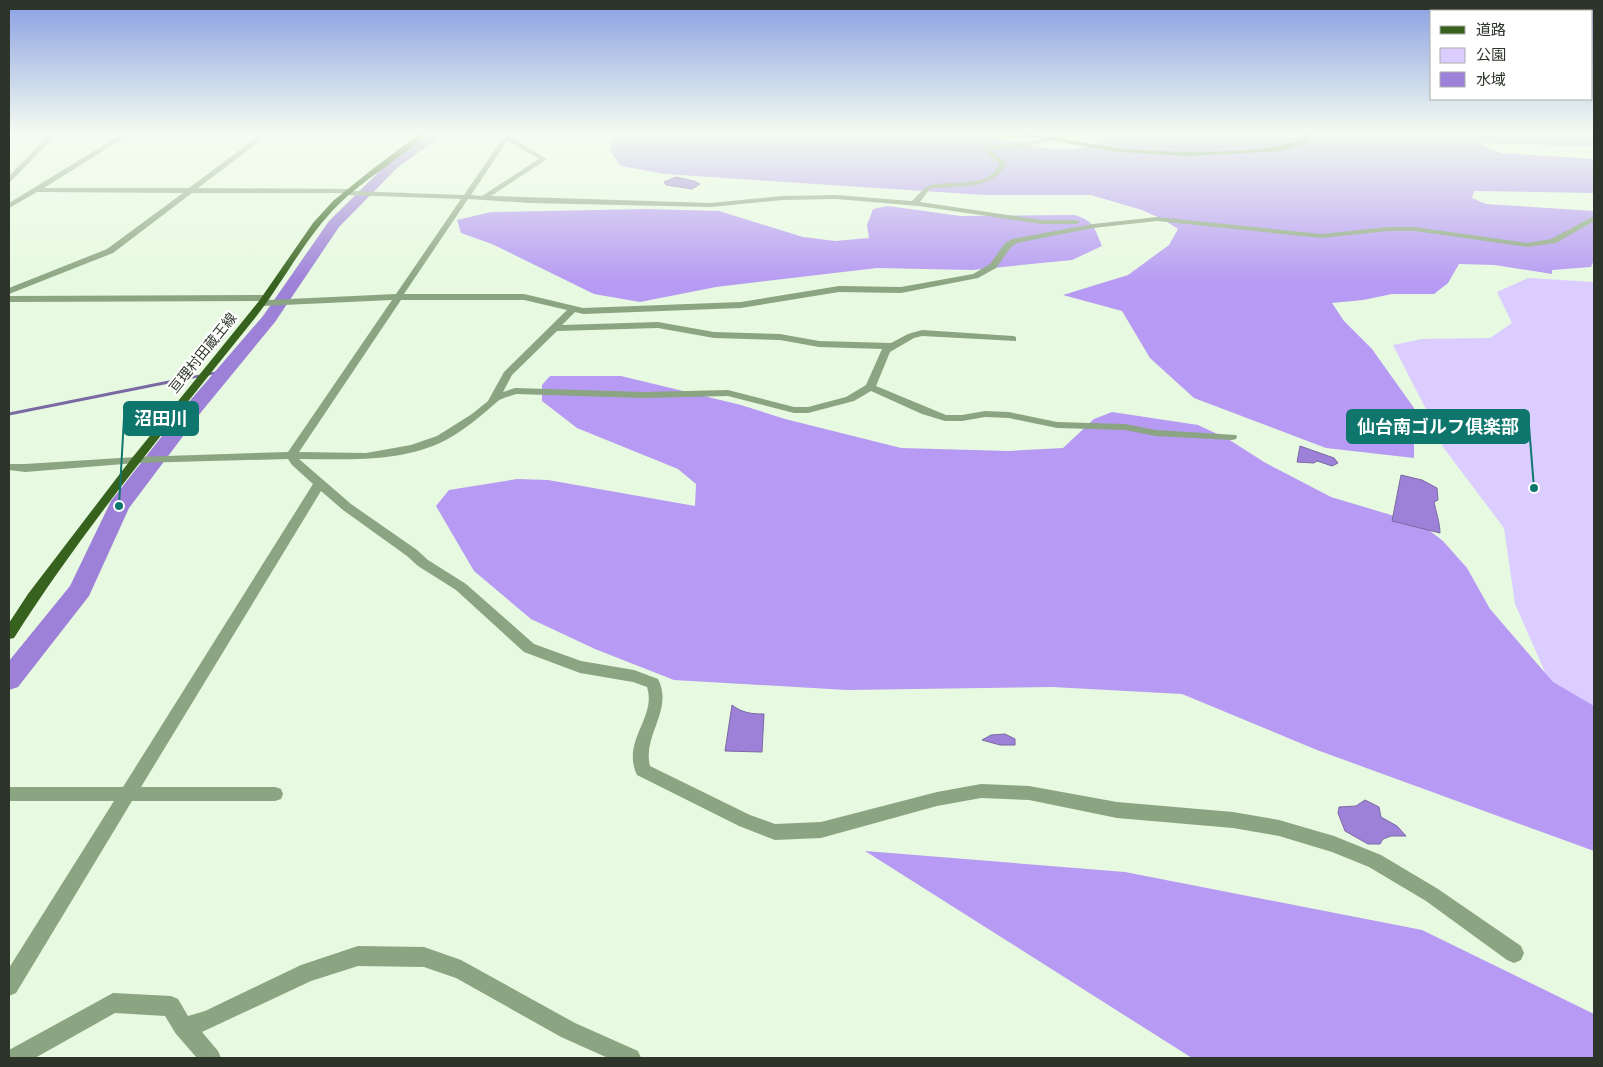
<svg xmlns="http://www.w3.org/2000/svg" width="1603" height="1067" font-family="Karla,'Noto Sans JP',sans-serif">
  <rect width="100%" height="100%" fill="#e7f9e0"/>
  <!-- green -->
  <path fill="#dbcdff" d="M1528,278L1594,282V757L1578,747L1515,604L1504,528L1443,447L1430,417L1393,345L1422,339L1490,338L1512,323L1497,292Z"/>
  <!-- forest -->
  <g fill="#b69af3">
    <path d="M620,134H980C1015,142 1080,163 1109,136L1101,134H1594V146L1477,143L1501,153L1594,159V193L1474,191L1472,198L1486,204L1594,211V260L1591,267L1552,270V274L1495,265L1459,264L1448,283L1434,294H1392L1363,300L1332,303L1344,321L1372,349L1414,408V458L1326,448L1194,398L1150,358L1122,311L1063,295L1128,275L1169,245L1178,229L1164,220L1142,210L1091,195H984L665,174L621,166L610,151L614,139Z"/>
    <path d="M888,206L961,216L1075,215C1095,222 1094,227 1102,246L1072,260L972,270L877,268L716,287L640,302L594,294L492,244L461,233L457,220L491,212L647,209L719,211L803,237L835,241L869,238L867,225L873,209Z"/>
    <path d="M550,376H621L741,405L785,419L901,448L1009,451L1063,448L1094,419L1112,412L1198,425L1228,439L1264,462L1331,497L1421,524L1443,541L1467,568L1490,609L1553,682L1594,706V851L1317,750L1182,694L1052,687L847,690L674,680L595,649L531,619L474,571L436,506L449,490L517,479L548,480L695,506L696,484L678,469L577,428L542,401V385Z"/>
    <path d="M865,851L1125,872L1422,930L1594,1014V1058H1192Z"/>
  </g>
  <!-- water -->
  <g fill="#9d80d8" stroke="#7b69a4">
    <path d="M676,177L694,181L700,184L692,189L666,185L664,182Z"/>
    <path d="M1300,446L1334,458L1338,463L1332,466L1317,461L1314,463L1297,462Z"/>
    <path d="M1401,475L1422,480L1437,488L1438,500L1434,502C1436,512 1440,523 1440,533L1392,521Z"/>
    <path d="M732,705C742,713 752,714 764,714L762,752L725,751Z"/>
    <path d="M1005,734L1015,739V745H1000L982,740L991,735Z"/>
    <path d="M1365,800L1379,807L1381,817L1397,826L1406,836H1391L1383,839L1380,844H1368L1345,831L1338,813L1339,807L1356,806Z"/>
  </g>
  <g fill="none" stroke-linecap="round" stroke-linejoin="round">
    <!-- stream-far1 -->
    <path stroke="#7b69a4" stroke-width="2.5" d="M173,381L225,371"/>
    <!-- stream -->
    <path stroke="#7b69a4" stroke-width="3" d="M9,414L179,380"/>
    <!-- river -->
    <path fill="#9d80d8" fill-rule="evenodd" d="M430,134H443L397,168L339,227L275,322L202,411L129,508L89,596L18,687L9,690V661L70,586L111,501L188,403L263,316L329,221L389,162Z"/>
    <!-- street -->
    <g fill="#8ba481" fill-rule="evenodd">
      <path d="M50,134H57L11,181L9,182V176Z"/>
      <path d="M122,134H130L44,188H189L261,134H269L198,188L349,189L353,191L464,195L506,134H512L510,137L547,159L491,196L711,203L783,196L836,195L912,201L925,188L931,185C953,180 987,189 1000,164L985,151L984,146L1017,144L1047,138L1049,139V141L1017,148L990,149L1006,164C993,190 960,186 934,188L929,190L920,202L1042,220H1076L1080,222L1076,224H1042L919,206L836,199L783,200L711,207L530,203L468,199L404,294H524L583,308L741,302L839,286L901,287L973,274L990,264L1005,243L1012,239L1093,224L1157,217L1322,234L1388,227H1415L1527,243L1551,239L1594,216V221L1556,243L1527,247L1415,231H1388L1322,238L1157,221L1093,228L1017,243L1011,247L996,268L978,278L901,293L839,292L741,308L583,314L575,312L562,325L658,322L714,332L780,334L819,341L891,343L908,334L922,330L1013,336L1016,337V341L922,336L914,338L890,352L876,386L946,415H962L985,411L1009,412L1057,422L1125,424L1156,430L1236,435L1237,437L1236,439L1232,440L1156,436L1125,430L1057,428L1009,418L985,417L962,421H945L922,414L871,391L854,401L808,413H794L728,396L644,398L516,394C511,396 502,398 498,401C482,415 466,429 446,440C402,463 347,459 299,459L351,504L417,550L428,560L466,584L534,644L581,661L634,670L658,679C674,710 642,735 650,766L750,815L775,824L821,822L937,792L981,784L1029,786L1117,802L1233,812L1279,820L1334,836L1381,855L1438,889L1521,946L1524,953L1521,960L1514,963L1507,960L1426,901L1369,867L1332,852L1279,836L1233,828L1117,818L1029,800L981,798L937,806L821,838L775,840L739,826L637,775C621,741 657,718 647,687L633,682L580,673L524,652L456,590L418,566L407,556L343,510L321,491L141,787H275L281,789L283,794L281,799L275,801H132L16,993L9,996V968L114,801H9V787H123L313,484L292,465L288,459L136,463L25,472L9,470V464H25L136,457L288,452L392,300L262,306L258,303L261,301L9,302V296L266,295L270,298L268,300L396,294L461,199L347,195L344,193H192L113,253L9,294V288L107,249L183,193L37,192L9,208V203ZM507,141L539,159L482,196L471,195ZM401,300H524L567,310L504,372L488,401L472,414L437,436L411,445L366,453L299,452ZM658,328L714,338L780,340L819,347L882,349L866,385L846,397L808,407H794L728,390L644,392L515,388L503,392L512,375L557,331Z"/>
      <path d="M358,946L424,947L461,960L575,1023L638,1051L641,1058H608L561,1037L456,978L424,967L358,966L311,981L202,1032L218,1051L221,1058H197L176,1034L165,1016L115,1013L35,1058H9V1050L113,993L171,996L178,999L188,1016L205,1011L301,965Z"/>
    </g>
    <!-- secondary -->
    <path fill="#5a7e49" fill-rule="evenodd" d="M1013,134C1048,134 1082,143 1116,148C1149,152 1288,158 1308,134H1315L1308,142L1281,151L1188,156L1118,152Z"/>
    <!-- primary -->
    <path fill="#36621e" fill-rule="evenodd" d="M419,134H427C399,160 365,178 338,205C305,238 284,281 255,318C172,422 86,525 14,638L9,639V623L28,594L132,458L259,301L313,223L333,201L370,171Z"/>
  </g>
  <!-- sky -->
  <linearGradient id="sky" x2="0" y2="1"><stop stop-color="#8a9fe2"/><stop offset="0.47" stop-color="#f4fcf1"/><stop offset="1" stop-color="#f4fcf1" stop-opacity="0"/></linearGradient>
  <rect width="1603" height="284" fill="url(#sky)"/>
  <g text-anchor="middle" dominant-baseline="central" stroke-width="4.5" stroke-linejoin="round" paint-order="stroke">
    <!-- far-street labels -->
    <g font-size="14" fill="#2d342a" stroke="#fff">
      <text transform="translate(203 353) rotate(-51)">亘理村田蔵王線</text>
    </g>
  </g>
  <!-- callouts -->
  <path fill="none" stroke="#0f766e" stroke-width="2" d="M119 506L124 418M1534 488L1529 426"/>
  <g fill="#0f766e" stroke="#fff" stroke-width="2">
    <circle cx="119" cy="506" r="5"/>
    <circle cx="1534" cy="488" r="5"/>
  </g>
  <g fill="#0f766e" stroke="#0f766e" stroke-width="2">
    <rect x="124" y="402" width="74" height="33" rx="5"/>
    <rect x="1347" y="410" width="182" height="33" rx="5"/>
  </g>
  <g font-size="18" text-anchor="middle" font-weight="bold" fill="#fff">
    <text x="161" y="425">沼田川</text>
    <text x="1438" y="433">仙台南ゴルフ俱楽部</text>
  </g>
  <!-- border -->
  <rect width="1603" height="1067" fill="none" stroke="#2d342a" stroke-width="20"/>
  <!-- legend -->
  <rect x="1430" y="10" width="162" height="90" fill="#ffffff" stroke="#abaeaa"/>
  <rect x="1440" y="26" width="25" height="8" fill="#36621e" stroke="#abaeaa"/>
  <text x="1476" y="35" font-size="15" fill="#2d342a">道路</text>
  <rect x="1440" y="48" width="25" height="15" fill="#dbcdff" stroke="#abaeaa"/>
  <text x="1476" y="60" font-size="15" fill="#2d342a">公園</text>
  <rect x="1440" y="72" width="25" height="15" fill="#9d80d8" stroke="#abaeaa"/>
  <text x="1476" y="85" font-size="15" fill="#2d342a">水域</text>
</svg>
